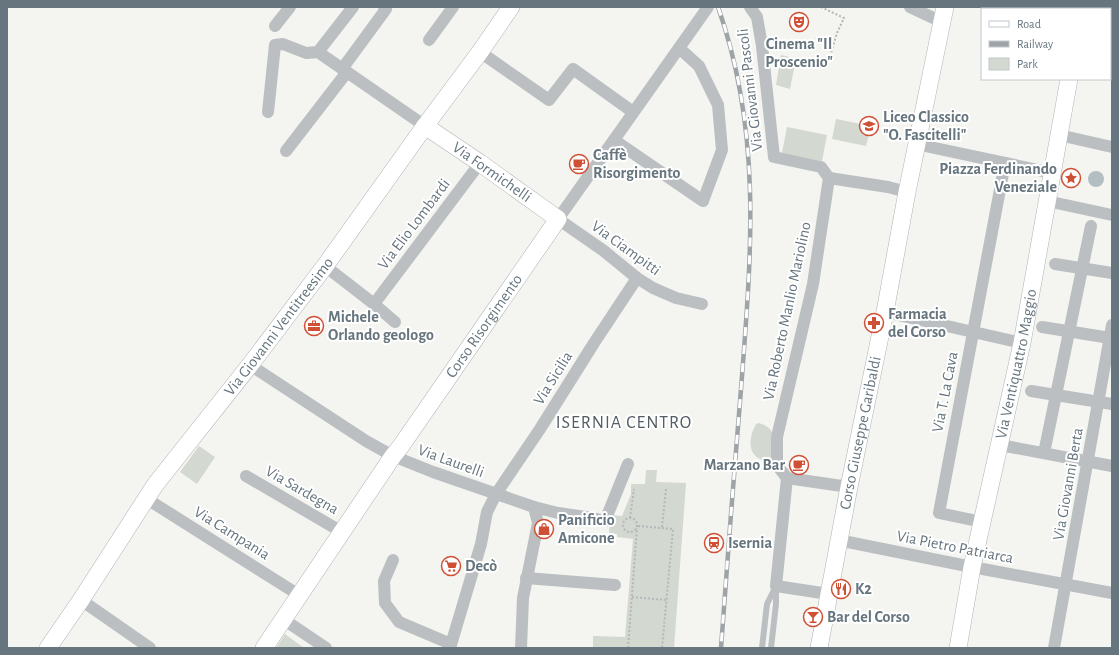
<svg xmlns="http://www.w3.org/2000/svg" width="1119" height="655" font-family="'Alegreya Sans',sans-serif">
  <rect width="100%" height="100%" fill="#f4f4f0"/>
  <!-- green -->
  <g fill="#d3d8d0">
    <path d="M781,55L796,59L790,89L776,85Z"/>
    <path d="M836,119L871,126L866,146L832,139Z"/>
    <path d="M787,127L827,135L822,161L782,153Z"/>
    <path d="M759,423C778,429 774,441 772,457C768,460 765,461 760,459C746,452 750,435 756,424Z"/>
    <path d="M199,446L215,457L197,484L180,472Z"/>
    <path d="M646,470H657L656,482L686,483L674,648H593V636L625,637L633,539L617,537V534L609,533L610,515L622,516L631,494V484H645Z"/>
    <path d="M285,634L304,648H276Z"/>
  </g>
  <!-- water -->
  <circle fill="#b3bec2" cx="1096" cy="179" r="8"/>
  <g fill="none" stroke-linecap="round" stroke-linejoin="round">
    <!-- secondary casing -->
    <g stroke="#aeb3b6" stroke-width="18">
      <g id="secondary">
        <path d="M1081,9V7"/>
        <path id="s1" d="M48,648L81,600L155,485L250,365L325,266L425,126L480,52L511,7"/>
        <path id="s2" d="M264,648L393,456L401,446L558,219L480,163L425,126"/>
        <path id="s3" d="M819,648L849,487L885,312L907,192L945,7"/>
        <path id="s4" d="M958,648L972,567L1022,343L1069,79"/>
      </g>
    </g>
    <!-- path -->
    <g stroke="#b5b8ba" stroke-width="2" stroke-dasharray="2 2" stroke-linecap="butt">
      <path d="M821,7L844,18L837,33L831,53"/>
      <circle cx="630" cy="525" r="7"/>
      <path d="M630,518L634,489"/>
      <path d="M638,526L673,529L662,648"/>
      <path d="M662,527L666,489"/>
      <path d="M632,597L667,600"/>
      <path d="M628,648L637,528"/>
    </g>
    <!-- lane -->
    <g stroke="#bbbfc2" stroke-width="6">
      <path d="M762,648L767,604L776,586"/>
      <path d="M771,648L776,604V587"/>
    </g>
    <!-- street -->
    <g stroke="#bbbfc2" stroke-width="12">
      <path d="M353,7L318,52L425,126"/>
      <path d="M750,7L757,17L762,46L774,157L821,167L829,178"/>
      <path d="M910,7L942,22"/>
      <path d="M275,26L290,7"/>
      <path d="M429,40L453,7"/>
      <path d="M480,52L549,100L573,69L633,112"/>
      <path d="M342,69L386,9L384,7"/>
      <path d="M268,112L275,45L283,44L306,53L318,52"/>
      <path d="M1059,135L1112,147"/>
      <path d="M614,140L703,201L722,150L718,105L699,66L679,48"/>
      <path d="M916,144L1052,173"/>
      <path d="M286,151L347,72"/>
      <path d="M829,178L888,187L907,192"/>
      <path d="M1047,201L1112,215"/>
      <path d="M1055,264L1112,273"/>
      <path d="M325,266L374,304L395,322"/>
      <path d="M374,304L480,163"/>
      <path d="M702,304L676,298L653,288L637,278L604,251L558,219L708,7"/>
      <path d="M885,312L1022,343"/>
      <path d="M1042,327L1110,338"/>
      <path d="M250,365L366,441L393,456L433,472L534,507L558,513L593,518L605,521L628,464"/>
      <path d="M1031,391L1112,404"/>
      <path d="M1000,445L1112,466"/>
      <path d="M1044,453L1091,226"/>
      <path d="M246,476L342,532"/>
      <path d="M787,478L777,465V437L813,284L829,178"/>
      <path d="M147,499L299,595"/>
      <path d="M982,522L939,513L1005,163"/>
      <path d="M838,540L972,567L1112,593"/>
      <path d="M393,560L384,581L385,603L399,622L451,644"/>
      <path d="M526,578L615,585"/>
      <path d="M828,597L822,593L776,586L787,478L849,487"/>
      <path d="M81,600L150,648"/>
      <path d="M283,619L326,648"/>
      <path d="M450,648L481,544L487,512L496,494L540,429L594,343L637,278"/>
      <path d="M521,648L523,598L538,523L534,507"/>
      <path d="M1054,648L1112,325"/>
    </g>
    <!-- secondary -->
    <use href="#secondary" stroke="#fff" stroke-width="17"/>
    <!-- rail casing -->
    <g stroke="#9da3a7" stroke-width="4.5">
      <path id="rail" d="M718,7C763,134 751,258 741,389C734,475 727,562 721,648"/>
    </g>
    <!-- rail -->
    <use href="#rail" stroke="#fff" stroke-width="3" stroke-dasharray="9" stroke-linecap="butt"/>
  </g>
  <!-- icons -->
  <defs>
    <g id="theatre-ring" transform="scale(1)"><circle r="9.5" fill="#fff" stroke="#cf5035" stroke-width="1.5"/><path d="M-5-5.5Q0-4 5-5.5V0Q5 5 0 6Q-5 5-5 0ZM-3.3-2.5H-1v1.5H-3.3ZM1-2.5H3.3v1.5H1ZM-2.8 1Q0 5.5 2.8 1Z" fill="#cf5035"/></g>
    <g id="school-ring" transform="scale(1)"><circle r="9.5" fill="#fff" stroke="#cf5035" stroke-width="1.5"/><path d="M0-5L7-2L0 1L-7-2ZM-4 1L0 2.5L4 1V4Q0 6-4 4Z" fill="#cf5035"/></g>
    <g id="cafe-ring" transform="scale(1)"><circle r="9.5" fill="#fff" stroke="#cf5035" stroke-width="1.5"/><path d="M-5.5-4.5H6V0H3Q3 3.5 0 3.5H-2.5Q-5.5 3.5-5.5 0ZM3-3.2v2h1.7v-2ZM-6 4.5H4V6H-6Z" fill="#cf5035"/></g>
    <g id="sight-ring" transform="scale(1)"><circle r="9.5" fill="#fff" stroke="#cf5035" stroke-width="1.5"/><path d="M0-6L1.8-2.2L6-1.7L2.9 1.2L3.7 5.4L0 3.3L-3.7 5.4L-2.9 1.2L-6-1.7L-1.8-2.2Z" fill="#cf5035"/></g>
    <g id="pharmacy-ring" transform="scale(1)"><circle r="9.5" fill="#fff" stroke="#cf5035" stroke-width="1.5"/><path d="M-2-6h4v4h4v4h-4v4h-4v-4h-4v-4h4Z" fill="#cf5035"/></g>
    <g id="office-ring" transform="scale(1)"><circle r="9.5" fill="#fff" stroke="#cf5035" stroke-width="1.5"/><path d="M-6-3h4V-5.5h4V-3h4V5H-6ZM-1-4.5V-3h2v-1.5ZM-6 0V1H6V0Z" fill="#cf5035"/></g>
    <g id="shop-ring" transform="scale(1)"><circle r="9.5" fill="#fff" stroke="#cf5035" stroke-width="1.5"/><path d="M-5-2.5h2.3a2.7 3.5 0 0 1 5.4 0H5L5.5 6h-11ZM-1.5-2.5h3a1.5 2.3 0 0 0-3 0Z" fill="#cf5035"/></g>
    <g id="station-ring" transform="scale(1)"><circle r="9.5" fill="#fff" stroke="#cf5035" stroke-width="1.5"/><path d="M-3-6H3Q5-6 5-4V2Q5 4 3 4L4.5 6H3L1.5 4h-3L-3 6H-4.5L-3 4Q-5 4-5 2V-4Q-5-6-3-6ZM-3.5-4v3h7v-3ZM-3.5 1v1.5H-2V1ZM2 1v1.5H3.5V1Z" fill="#cf5035"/></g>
    <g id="supermarket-ring" transform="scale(1)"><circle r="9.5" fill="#fff" stroke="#cf5035" stroke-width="1.5"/><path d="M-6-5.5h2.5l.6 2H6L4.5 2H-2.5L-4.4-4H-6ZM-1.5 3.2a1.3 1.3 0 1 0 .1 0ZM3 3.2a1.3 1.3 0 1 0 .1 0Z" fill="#cf5035"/></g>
    <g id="restaurant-ring" transform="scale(1)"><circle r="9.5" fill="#fff" stroke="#cf5035" stroke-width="1.5"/><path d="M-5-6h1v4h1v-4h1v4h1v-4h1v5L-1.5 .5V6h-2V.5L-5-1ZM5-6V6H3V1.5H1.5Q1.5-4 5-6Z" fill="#cf5035"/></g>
    <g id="bar-ring" transform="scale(1)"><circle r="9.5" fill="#fff" stroke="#cf5035" stroke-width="1.5"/><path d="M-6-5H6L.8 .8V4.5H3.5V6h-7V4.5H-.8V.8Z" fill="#cf5035"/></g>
  </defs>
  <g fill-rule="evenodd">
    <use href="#theatre-ring" x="799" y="22"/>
    <use href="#school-ring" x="869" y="126"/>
    <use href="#cafe-ring" x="579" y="164"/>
    <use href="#sight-ring" x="1071" y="178"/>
    <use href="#pharmacy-ring" x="874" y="323"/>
    <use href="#office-ring" x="314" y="326"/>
    <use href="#cafe-ring" x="799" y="465"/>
    <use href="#shop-ring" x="544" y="529"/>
    <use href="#station-ring" x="714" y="543"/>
    <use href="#supermarket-ring" x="451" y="566"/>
    <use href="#restaurant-ring" x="841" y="589"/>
    <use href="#bar-ring" x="813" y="617"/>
  </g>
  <g text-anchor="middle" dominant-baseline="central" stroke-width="4" stroke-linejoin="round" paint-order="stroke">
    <!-- poi labels -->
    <g font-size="16" font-weight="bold" fill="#66757e" stroke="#fff" text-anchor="start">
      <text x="799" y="44" text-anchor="middle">Cinema "Il<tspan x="799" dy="18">Proscenio"</tspan></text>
      <text x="883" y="117">Liceo Classico<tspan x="883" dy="18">"O. Fascitelli"</tspan></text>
      <text x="593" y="155">Caffè<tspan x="593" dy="18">Risorgimento</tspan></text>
      <text x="1057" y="169" text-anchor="end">Piazza Ferdinando<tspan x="1057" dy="18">Veneziale</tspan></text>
      <text x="888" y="314">Farmacia<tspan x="888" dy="18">del Corso</tspan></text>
      <text x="328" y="317">Michele<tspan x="328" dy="18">Orlando geologo</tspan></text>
      <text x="785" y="465" text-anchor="end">Marzano Bar</text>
      <text x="558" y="520">Panificio<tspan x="558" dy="18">Amicone</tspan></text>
      <text x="728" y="543">Isernia</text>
      <text x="465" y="566">Decò</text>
      <text x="855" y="589">K2</text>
      <text x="827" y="617">Bar del Corso</text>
    </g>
    <!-- street labels -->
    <g font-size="16" fill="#66757e" stroke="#fff">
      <text transform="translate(750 90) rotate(-97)">Via Giovanni Pascoli</text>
      <text transform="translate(492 172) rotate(35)">Via Formichelli</text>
      <text transform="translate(414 224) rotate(-53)">Via Elio Lombardi</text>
      <text transform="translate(626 248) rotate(36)">Via Ciampitti</text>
      <text transform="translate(787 311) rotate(-78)">Via Roberto Manlio Mariolino</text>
      <text stroke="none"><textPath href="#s1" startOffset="396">Via Giovanni Ventitreesimo</textPath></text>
      <text stroke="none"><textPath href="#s2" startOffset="390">Corso Risorgimento</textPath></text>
      <text stroke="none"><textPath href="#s4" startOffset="290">Via Ventiquattro Maggio</textPath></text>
      <text transform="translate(553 378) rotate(-58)">Via Sicilia</text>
      <text transform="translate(945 392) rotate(-79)">Via T. La Cava</text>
      <text stroke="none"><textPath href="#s3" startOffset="219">Corso Giuseppe Garibaldi</textPath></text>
      <text transform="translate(451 461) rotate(20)">Via Laurelli</text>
      <text transform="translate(1068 484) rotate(-80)">Via Giovanni Berta</text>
      <text transform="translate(302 490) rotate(30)">Via Sardegna</text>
      <text transform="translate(232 533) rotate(32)">Via Campania</text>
      <text transform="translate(955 547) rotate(11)">Via Pietro Patriarca</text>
    </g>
    <!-- quarter labels -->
    <g font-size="18" letter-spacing="1" fill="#535d64" stroke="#fff">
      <text x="624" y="423">ISERNIA CENTRO</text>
    </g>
  </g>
  <!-- border -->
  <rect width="1119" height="655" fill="none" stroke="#66757e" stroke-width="16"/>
  <!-- legend -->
  <rect x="981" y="8" width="130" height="72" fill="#ffffff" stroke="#c2c8cb"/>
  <rect x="989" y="21" width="20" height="6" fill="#ffffff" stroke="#c2c8cb"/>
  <text x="1017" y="28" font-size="12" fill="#66757e">Road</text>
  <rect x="989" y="41" width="20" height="6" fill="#9da3a7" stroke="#c2c8cb"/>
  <text x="1017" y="48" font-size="12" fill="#66757e">Railway</text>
  <rect x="989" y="58" width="20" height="12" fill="#d3d8d0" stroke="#c2c8cb"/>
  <text x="1017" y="68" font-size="12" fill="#66757e">Park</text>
</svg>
